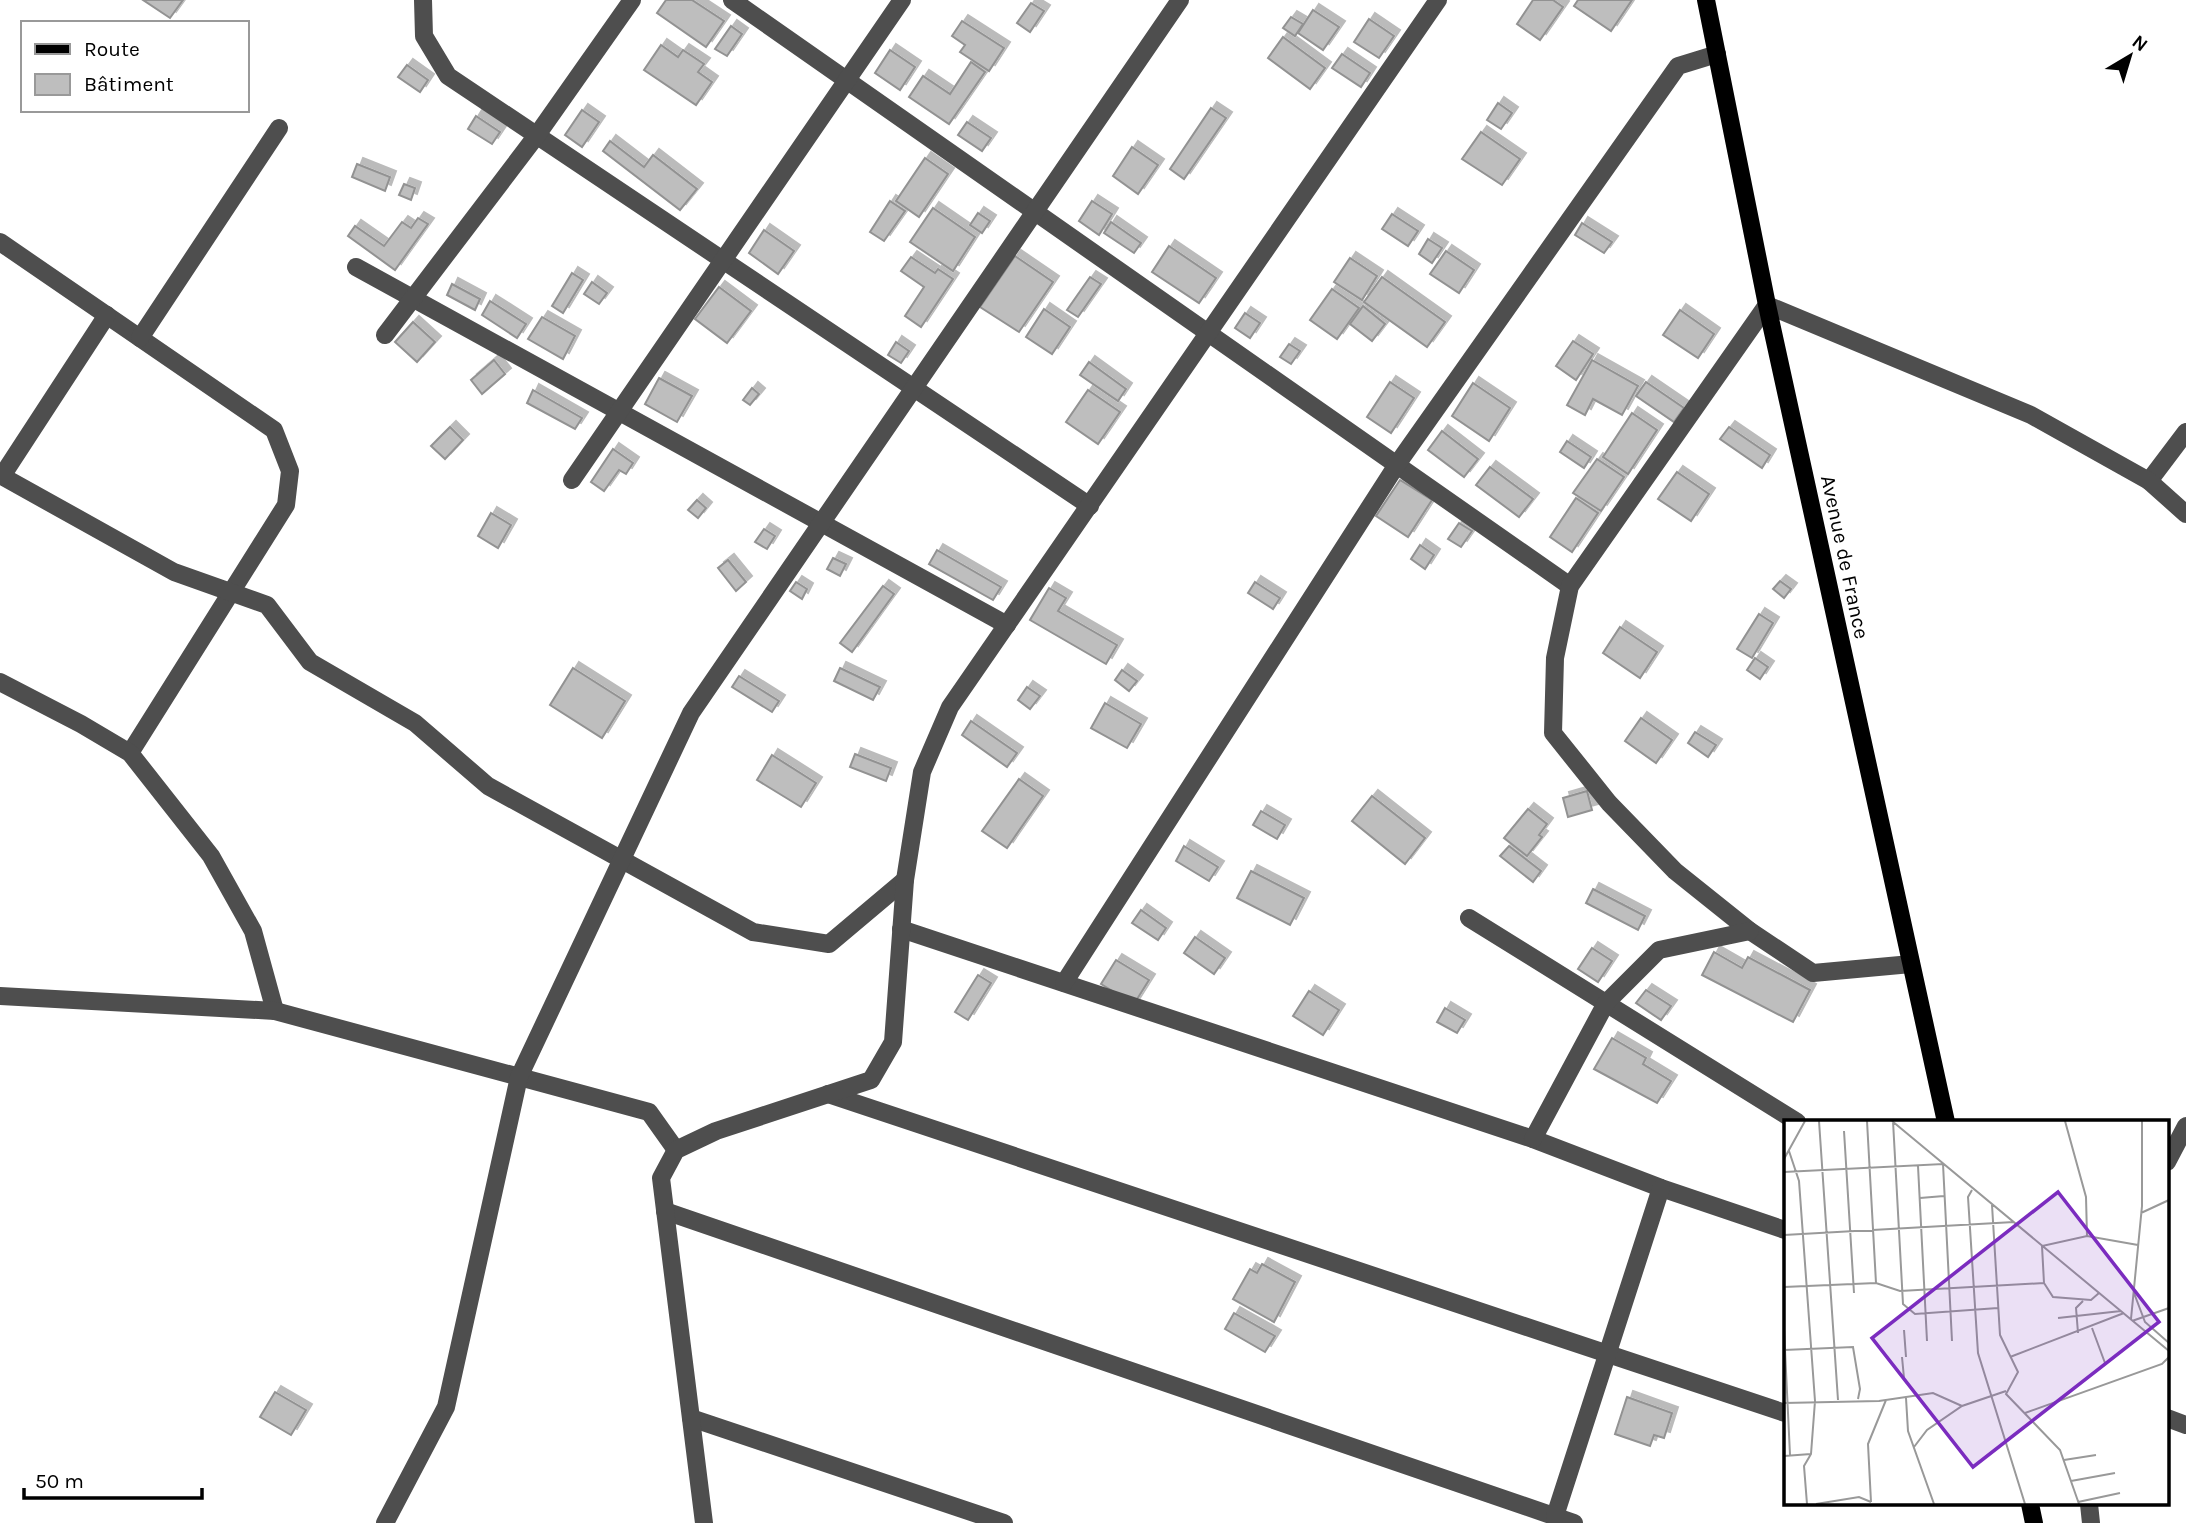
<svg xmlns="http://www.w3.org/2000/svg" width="2186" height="1523" font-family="Karla,sans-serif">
  <defs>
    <filter id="shadow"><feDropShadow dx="6" dy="-6" stdDeviation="0" flood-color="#0004"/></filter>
  </defs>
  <rect width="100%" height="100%" fill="#fff"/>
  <!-- building -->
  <g fill="#bebebe" stroke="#929292" stroke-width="2" filter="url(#shadow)">
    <path d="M143,0H183L170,18Z"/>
    <path d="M666,0H692L724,21L706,47L657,13Z"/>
    <path d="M1533,0H1553L1563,7L1540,40L1517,24Z"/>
    <path d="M1578,0H1632L1611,31L1574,6Z"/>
    <path d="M1031,3L1044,11L1030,32L1017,23Z"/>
    <path d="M1313,10L1339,27L1323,50L1298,33Z"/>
    <path d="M1291,17L1303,24L1295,36L1283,28Z"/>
    <path d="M1369,19L1394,36L1379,58L1354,42Z"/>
    <path d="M962,21L1004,48L989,71L960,52L965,45L952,36Z"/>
    <path d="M731,26L742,34L727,56L715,49Z"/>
    <path d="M1283,37L1325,68L1310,89L1268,58Z"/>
    <path d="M661,45L678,57L683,50L704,64L698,72L712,82L696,105L644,70Z"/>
    <path d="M890,50L915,67L900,90L875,73Z"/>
    <path d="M1342,54L1370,73L1361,87L1332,68Z"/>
    <path d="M971,62L985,72L949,124L909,97L923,76L950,94Z"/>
    <path d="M407,65L428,80L420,92L398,77Z"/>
    <path d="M1498,103L1512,113L1501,129L1487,120Z"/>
    <path d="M1211,108L1226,118L1184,179L1170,169Z"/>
    <path d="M582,110L599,122L582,147L565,135Z"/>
    <path d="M476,116L500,132L492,144L468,129Z"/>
    <path d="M967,122L991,138L982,151L958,135Z"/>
    <path d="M1481,132L1520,159L1502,185L1462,159Z"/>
    <path d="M610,141L644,167L653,155L697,189L680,210L603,151Z"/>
    <path d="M1132,147L1158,165L1138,194L1113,176Z"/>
    <path d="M925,158L948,174L919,217L896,201Z"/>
    <path d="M357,164L390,177L385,191L352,177Z"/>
    <path d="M404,184L415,188L411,200L399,195Z"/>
    <path d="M890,201L905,211L884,241L870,232Z"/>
    <path d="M1092,201L1112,214L1099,235L1079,221Z"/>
    <path d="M933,208L975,237L953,271L910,242Z"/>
    <path d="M978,213L990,221L982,233L970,225Z"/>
    <path d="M1392,214L1418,231L1408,246L1382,229Z"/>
    <path d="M418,218L428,224L395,270L348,236L355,226L384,246L402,222L411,228Z"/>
    <path d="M1111,222L1141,243L1134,253L1104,233Z"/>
    <path d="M1582,223L1612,242L1604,253L1575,235Z"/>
    <path d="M764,230L794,251L778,274L749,253Z"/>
    <path d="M1428,239L1442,248L1432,263L1419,254Z"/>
    <path d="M1169,246L1216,278L1199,303L1152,272Z"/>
    <path d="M1446,251L1474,270L1459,293L1430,274Z"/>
    <path d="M1015,256L1053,282L1019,332L980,307Z"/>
    <path d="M911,257L935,273L938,269L953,279L921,327L905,316L924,287L901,271Z"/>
    <path d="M1350,258L1377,276L1362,300L1334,282Z"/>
    <path d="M572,273L583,280L563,313L552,306Z"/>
    <path d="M1090,277L1101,284L1078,317L1067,310Z"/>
    <path d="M1382,277L1445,322L1427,347L1364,302Z"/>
    <path d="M592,282L607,293L599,304L584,294Z"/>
    <path d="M452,284L480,299L475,310L447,295Z"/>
    <path d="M719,287L751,311L727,343L695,319Z"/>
    <path d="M1332,289L1359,308L1337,339L1310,320Z"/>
    <path d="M490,301L526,324L517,338L482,315Z"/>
    <path d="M1363,306L1385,324L1372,341L1350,324Z"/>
    <path d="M1044,309L1070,327L1052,354L1026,337Z"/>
    <path d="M1680,310L1714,334L1698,358L1663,335Z"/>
    <path d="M1245,313L1260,323L1250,338L1235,328Z"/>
    <path d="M542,317L575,336L563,359L528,339Z"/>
    <path d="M413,322L435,342L417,362L395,342Z"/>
    <path d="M1573,341L1593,354L1576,380L1556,366Z"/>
    <path d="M896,342L909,351L901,363L888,355Z"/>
    <path d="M1289,344L1300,351L1291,364L1280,357Z"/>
    <path d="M494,360L505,374L482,394L471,380Z"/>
    <path d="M1592,360L1638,386L1622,415L1593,399L1585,415L1567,405Z"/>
    <path d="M1089,362L1126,389L1118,401L1080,375Z"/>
    <path d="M659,378L692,396L677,422L645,404Z"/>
    <path d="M1390,382L1414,398L1391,433L1367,417Z"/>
    <path d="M1646,382L1684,408L1674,422L1636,396Z"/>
    <path d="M1473,383L1510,408L1489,441L1452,416Z"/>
    <path d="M752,388L759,394L750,405L743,400Z"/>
    <path d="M533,390L582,418L575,429L527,403Z"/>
    <path d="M1088,390L1120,412L1098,444L1066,422Z"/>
    <path d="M1632,413L1657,430L1628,474L1603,457Z"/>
    <path d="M450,427L463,440L445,459L431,446Z"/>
    <path d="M1729,427L1770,455L1762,468L1720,439Z"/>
    <path d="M1442,431L1478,459L1464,477L1428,450Z"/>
    <path d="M1567,441L1591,457L1584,468L1560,452Z"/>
    <path d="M613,449L633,463L626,474L619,470L604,491L591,482Z"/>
    <path d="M1597,459L1624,477L1601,511L1573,493Z"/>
    <path d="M1490,467L1533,499L1519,517L1476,485Z"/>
    <path d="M1677,472L1709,494L1691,521L1658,499Z"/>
    <path d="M1400,480L1432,500L1408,537L1376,516Z"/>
    <path d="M1576,498L1598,513L1572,552L1550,537Z"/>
    <path d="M697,500L706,508L698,518L688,510Z"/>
    <path d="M491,513L511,525L498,548L478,536Z"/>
    <path d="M1459,523L1472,531L1461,547L1448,539Z"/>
    <path d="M764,529L775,536L767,549L755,542Z"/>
    <path d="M1420,545L1434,555L1425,569L1411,559Z"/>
    <path d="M937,550L1001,587L993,600L929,564Z"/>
    <path d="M833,558L846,564L840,576L827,569Z"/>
    <path d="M728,560L746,582L736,591L718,568Z"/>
    <path d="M1780,581L1791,589L1784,598L1773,589Z"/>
    <path d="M796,582L807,589L802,599L790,591Z"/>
    <path d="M1255,582L1280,598L1273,609L1248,593Z"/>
    <path d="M883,586L894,594L852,652L840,643Z"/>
    <path d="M1049,588L1066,598L1058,611L1117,645L1106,664L1030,620Z"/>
    <path d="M1759,614L1773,623L1752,658L1737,649Z"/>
    <path d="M1620,627L1657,652L1640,678L1603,653Z"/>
    <path d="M1755,658L1768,667L1760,679L1747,670Z"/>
    <path d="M573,668L625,701L602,738L550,705Z"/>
    <path d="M840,668L880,687L873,700L834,681Z"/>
    <path d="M1122,670L1137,681L1129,691L1115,680Z"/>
    <path d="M739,676L779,701L772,712L732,687Z"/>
    <path d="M1027,687L1040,696L1030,709L1018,700Z"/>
    <path d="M1105,703L1141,724L1127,748L1091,728Z"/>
    <path d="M1641,718L1672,740L1656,763L1625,741Z"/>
    <path d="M971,721L1017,753L1007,767L962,735Z"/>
    <path d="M1695,732L1716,745L1708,757L1688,743Z"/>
    <path d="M855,754L891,768L886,781L850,767Z"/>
    <path d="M772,755L816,783L801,807L757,780Z"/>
    <path d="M1019,779L1043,796L1007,848L982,831Z"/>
    <path d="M1587,791L1592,810L1568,817L1563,798Z"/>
    <path d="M1372,796L1425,838L1405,864L1352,821Z"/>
    <path d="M1528,809L1547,824L1539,835L1542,837L1527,856L1504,838Z"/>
    <path d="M1261,811L1285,825L1277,839L1253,825Z"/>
    <path d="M1184,846L1218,867L1209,881L1176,861Z"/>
    <path d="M1509,846L1541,871L1533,882L1500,856Z"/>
    <path d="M1251,871L1304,898L1290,925L1237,898Z"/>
    <path d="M1593,889L1645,916L1638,930L1586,903Z"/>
    <path d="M1141,910L1166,928L1158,940L1132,923Z"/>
    <path d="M1195,937L1225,958L1214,974L1184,953Z"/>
    <path d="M1592,948L1612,961L1598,982L1578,969Z"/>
    <path d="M1714,952L1742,968L1748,957L1810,990L1793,1022L1702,975Z"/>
    <path d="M1116,960L1149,980L1134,1004L1101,984Z"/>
    <path d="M978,975L991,983L968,1020L955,1012Z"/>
    <path d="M1646,990L1671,1006L1661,1020L1636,1003Z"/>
    <path d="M1309,991L1339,1010L1323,1035L1293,1016Z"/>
    <path d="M1445,1008L1465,1020L1457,1033L1437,1022Z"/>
    <path d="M1612,1038L1646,1058L1643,1064L1671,1081L1657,1103L1594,1069Z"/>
    <path d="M1262,1264L1295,1282L1274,1322L1233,1299L1250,1269L1257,1273Z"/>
    <path d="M1234,1313L1275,1336L1265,1352L1225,1329Z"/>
    <path d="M275,1392L306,1410L291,1435L260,1417Z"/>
    <path d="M1627,1397L1672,1413L1664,1438L1654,1435L1650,1446L1615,1434Z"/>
  </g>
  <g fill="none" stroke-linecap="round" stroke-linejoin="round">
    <!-- minor -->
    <g stroke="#4e4e4e" stroke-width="18">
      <path d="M423,0L424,36L448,76L1090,506"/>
      <path d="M732,0L1570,586"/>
      <path d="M0,242L274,430L290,471L286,505L130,753"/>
      <path d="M356,267L1007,625"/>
      <path d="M385,335L537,135L632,0"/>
      <path d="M140,338L279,128"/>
      <path d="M0,475L174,572L267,605L310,662L415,723L488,786L753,932L829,944L905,880"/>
      <path d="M2,476L107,315"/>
      <path d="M572,480L902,0"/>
      <path d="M2149,481L2186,432"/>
      <path d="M0,682L81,724L130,753L211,856L253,931L275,1011"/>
      <path d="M1469,918L1797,1122"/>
      <path d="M901,929L1533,1139L1661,1188L1785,1230"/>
      <path d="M1911,964L1813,973L1750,931L1675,871L1609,803L1553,733L1555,658L1570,586L1767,305L2031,415L2149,481L2186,514"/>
      <path d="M1064,983L1398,463L1678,66L1717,54"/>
      <path d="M0,996L275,1011L649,1112L676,1150"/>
      <path d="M828,1094L1785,1413"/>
      <path d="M1533,1139L1606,1003L1659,950L1750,931"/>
      <path d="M2167,1162L2186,1126"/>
      <path d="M665,1211L1574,1523"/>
      <path d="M691,1418L1004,1523"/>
      <path d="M2167,1418L2186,1425"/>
      <path d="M2089,1504L2091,1523"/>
      <path d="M1555,1516L1661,1188"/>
      <path d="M385,1523L446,1407L519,1077L691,713L1180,0"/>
      <path d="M704,1523L661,1178L676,1150L716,1131L871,1080L893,1042L905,880L922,772L950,707L1438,0"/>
    </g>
    <!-- major -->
    <g stroke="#000" stroke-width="18">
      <path d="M1706,0L1767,305L1946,1122"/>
      <path d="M2030,1504L2034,1523"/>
    </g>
  </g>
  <g text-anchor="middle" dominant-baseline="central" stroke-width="6" stroke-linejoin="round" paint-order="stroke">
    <!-- street labels -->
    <g font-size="21" fill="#000" stroke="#fff">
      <text transform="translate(1845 557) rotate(78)">Avenue de France</text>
    </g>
  </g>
  <!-- overview -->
  <g transform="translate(1784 1120)">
    <rect width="385" height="385" fill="#fff"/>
    <path fill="none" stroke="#999" stroke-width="2" d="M35,1L54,280M83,1L92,163M108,1L385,231M109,1L119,184L131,194L214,188M281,1L302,77L303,116M60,11L70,173M5,31L15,61L31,281L27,334L20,346L23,384M0,39L21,1M134,46L143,221M0,52L159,44L168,221M188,70L184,77L194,233L241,384M136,78L160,76M208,85L216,215L234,252L222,274L276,330L295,384M357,93L385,80M0,115L230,102M0,167L92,163L116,171L260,163M315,173L307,180L269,177L260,163L258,126L303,116L354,125M350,173L361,202L385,223M274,198L337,191M347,199L358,86V1M348,201L385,188M308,208L321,243M0,209L6,335M120,210L122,237M294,213L292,188L299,181M0,230L69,227L76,269L74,279M118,237L120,258M226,237L340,193M122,278L124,311L150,384M0,283L95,281L149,273L178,286M241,293L378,244L385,237M130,327L143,310L178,286L222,271M0,336L27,334M280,340L312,335M287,361L331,353M87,382L84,324L102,280M294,382L336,373M32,384L75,377L87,382"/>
    <path fill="#7b2cbf" fill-opacity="0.15" stroke="#7b2cbf" stroke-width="3.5" d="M274,72L375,202L189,347L88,218Z"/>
    <rect width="385" height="385" fill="none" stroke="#000" stroke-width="3.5"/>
  </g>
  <!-- legend -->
  <rect x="21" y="21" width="228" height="91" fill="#ffffff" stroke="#999999" stroke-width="2"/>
  <rect x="35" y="44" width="35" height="10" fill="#000000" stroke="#999999" stroke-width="2"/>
  <text x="84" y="56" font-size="21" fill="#000000">Route</text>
  <rect x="35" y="74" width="35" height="21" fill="#bebebe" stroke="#999999" stroke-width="2"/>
  <text x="84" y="91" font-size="21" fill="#000000">Bâtiment</text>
  <!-- north arrow -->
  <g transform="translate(2130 56) rotate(38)" stroke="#ffffff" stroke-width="5" paint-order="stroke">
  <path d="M0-5L12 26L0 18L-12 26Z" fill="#000000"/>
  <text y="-10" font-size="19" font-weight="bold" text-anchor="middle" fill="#000000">N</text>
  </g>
  <!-- scale -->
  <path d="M24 1488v10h178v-10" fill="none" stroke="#000000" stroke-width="3.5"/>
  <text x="35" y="1488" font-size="21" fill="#000000" stroke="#ffffff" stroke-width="5" paint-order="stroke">50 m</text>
</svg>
